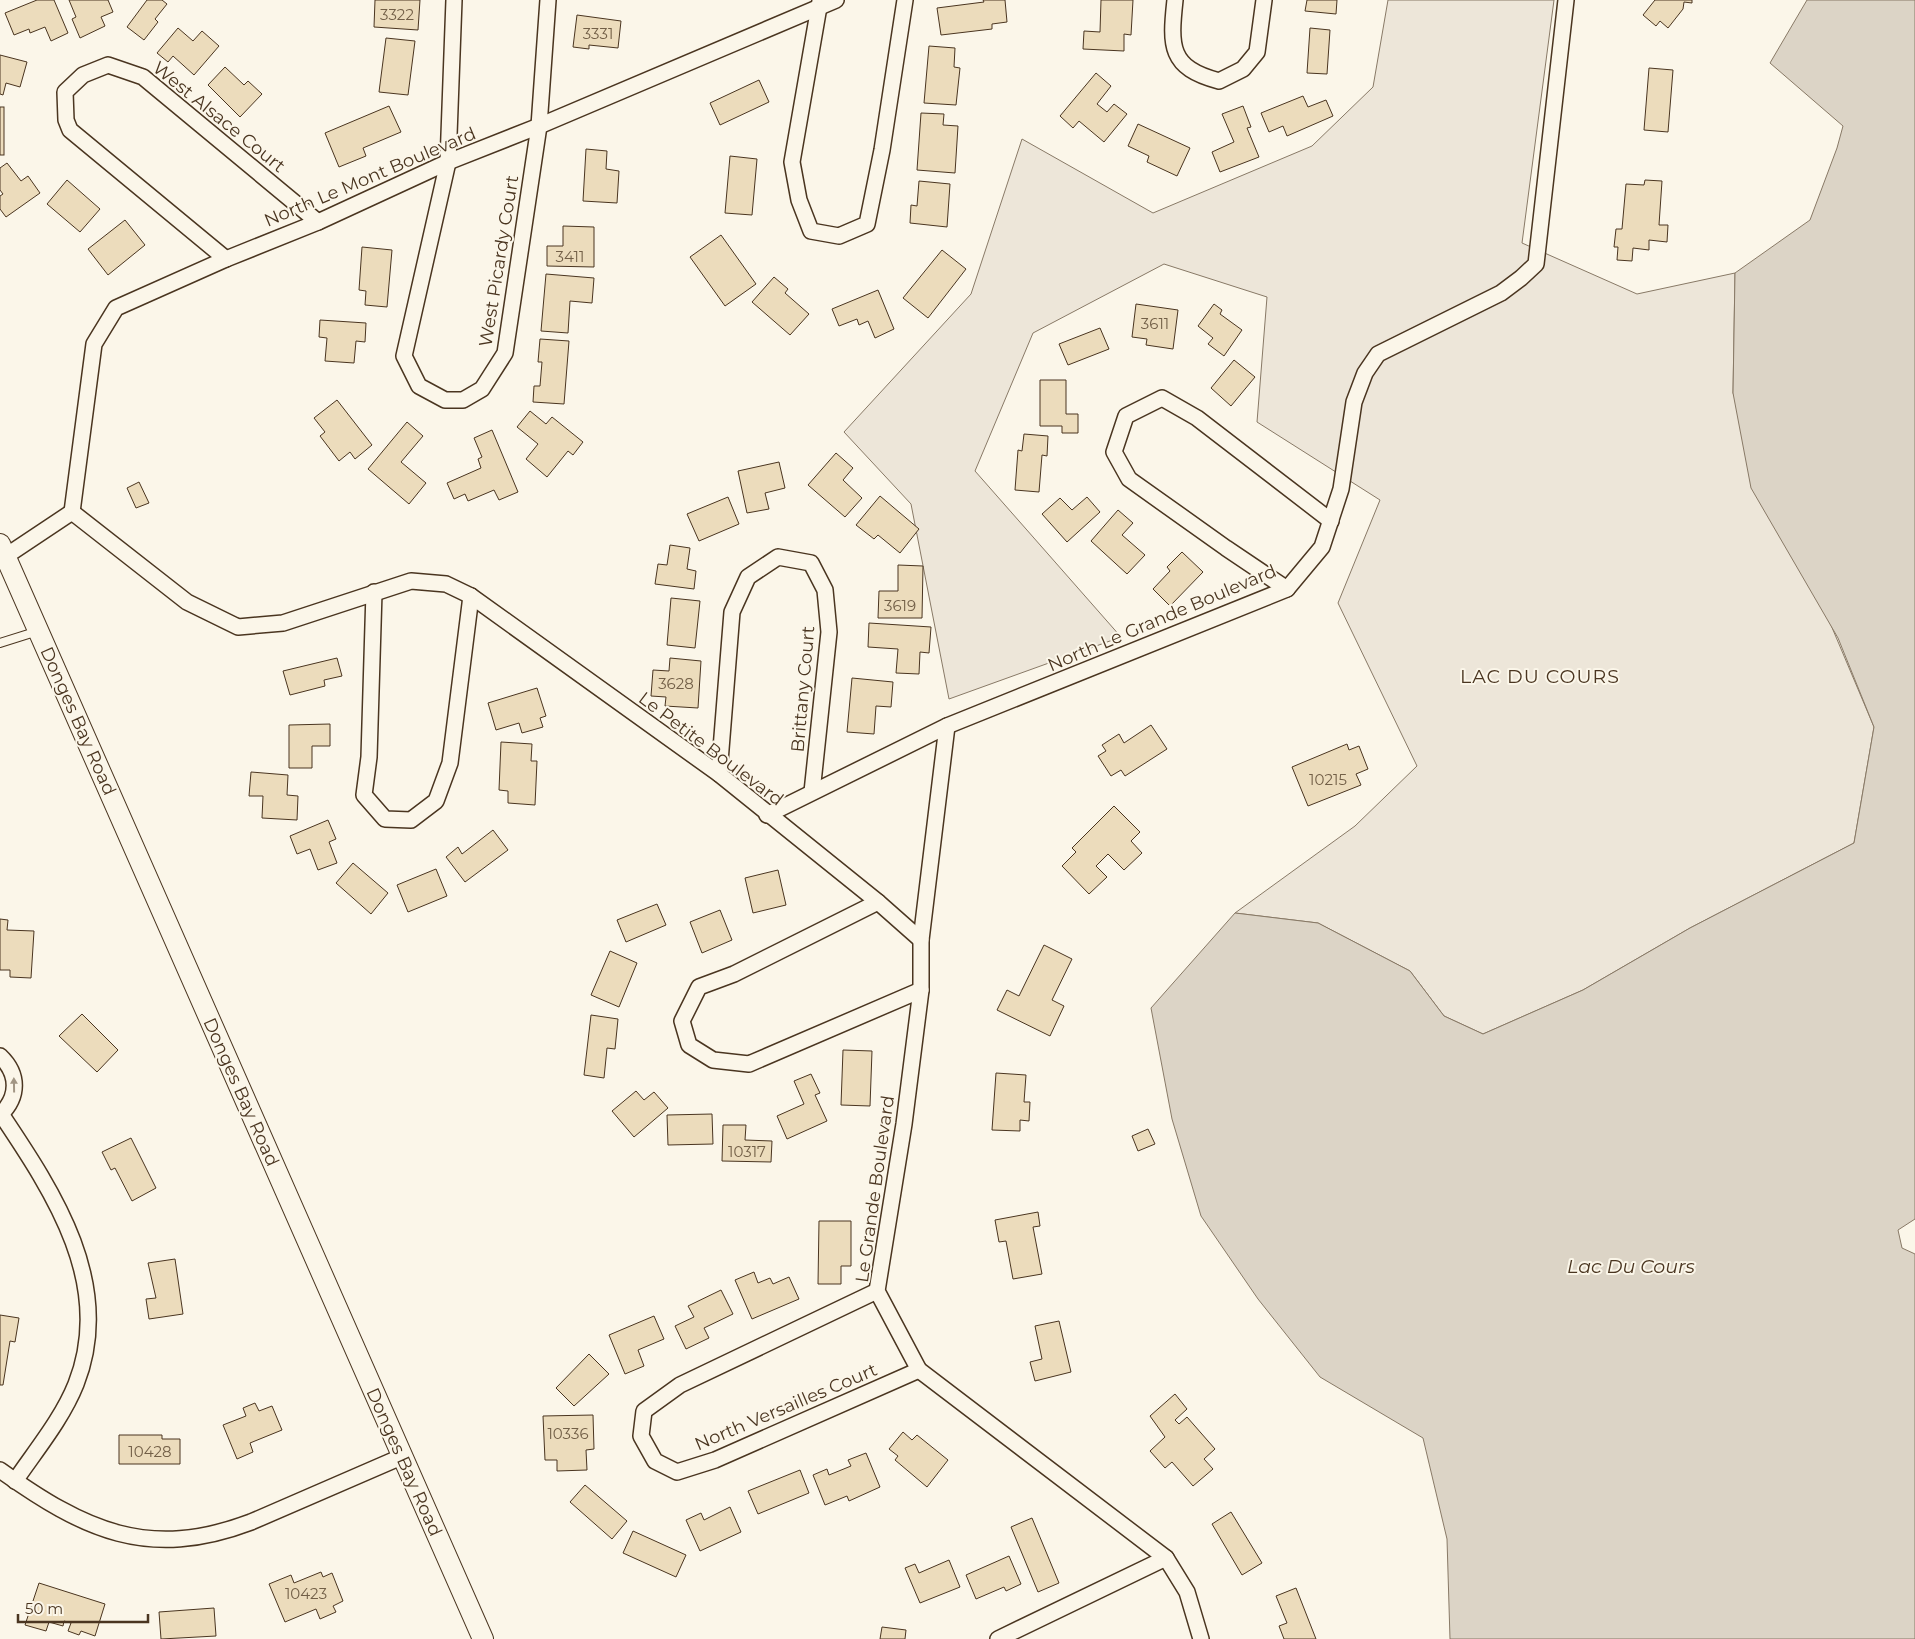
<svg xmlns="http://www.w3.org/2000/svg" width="1915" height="1639" font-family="Montserrat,sans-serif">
  <rect width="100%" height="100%" fill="#fbf6e9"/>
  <!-- green -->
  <path fill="#ede6d9" stroke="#887966" d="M1388,0H1554L1522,243L1637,294L1735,273L1733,393L1874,727L1854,843L1690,928L1583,990L1483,1034L1444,1016L1410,971L1318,923L1235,913L1355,826L1417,766L1338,603L1380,500L1257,422L1267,297L1164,264L1033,333L975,471L1121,637L949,699L911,504L844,432L971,294L1022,139L1153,213L1312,146L1373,87Z"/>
  <!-- water -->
  <path fill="#dcd4c6" stroke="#887966" d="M1807,0H1915V1219L1898,1230L1902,1248L1915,1254V1639H1450L1447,1539L1423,1438L1320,1377L1258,1299L1201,1216L1172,1119L1151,1008L1235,913L1318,923L1410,971L1444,1016L1483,1034L1583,990L1690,928L1854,843L1874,727L1838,638L1751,488L1733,393L1735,273L1810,220L1837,148L1843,126L1770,63Z"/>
  <!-- building -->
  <g fill="#ecdcbc" stroke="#4a3520">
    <path d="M37,0H54L68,33L51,41L45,27L30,33L29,29L14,35L5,13Z"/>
    <path d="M69,0H108L113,12L101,17L105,26L80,38L72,19L76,17Z"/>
    <path d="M147,0H162L167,4L155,19L158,22L144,40L127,27Z"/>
    <path d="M375,0H420L418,30L374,27Z"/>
    <path d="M983,0H1005L1007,22L992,24V29L941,35L937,8L984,2Z"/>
    <path d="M1101,0H1133L1131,35L1124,34V51L1083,49L1084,31L1100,32Z"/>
    <path d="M1307,0H1337L1336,14L1305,11Z"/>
    <path d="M1655,0H1692V3L1684,2L1683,9L1668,28L1660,21L1656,26L1643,15Z"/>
    <path d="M577,15L621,21L618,48L589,45V49L573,47Z"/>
    <path d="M178,28L193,41L202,31L219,46L194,75L173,56L168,62L157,53Z"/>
    <path d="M1310,28L1330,30L1327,74L1307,73Z"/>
    <path d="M386,38L415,41L408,95L379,92Z"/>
    <path d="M929,46L955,48L954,67L960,68L956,105L924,103Z"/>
    <path d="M0,55L27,62L20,87L6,83L3,95L0,94Z"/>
    <path d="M225,67L244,85L248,81L262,94L240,117L208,85Z"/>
    <path d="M1649,68L1673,70L1668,132L1644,130Z"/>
    <path d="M1096,73L1111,86L1097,104L1107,112L1114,104L1127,114L1104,142L1079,121L1073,128L1060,116Z"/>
    <path d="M759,80L769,102L720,125L710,103Z"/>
    <path d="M1303,96L1308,107L1326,100L1333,116L1287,136L1283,126L1269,132L1261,113Z"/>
    <path d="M389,106L401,132L363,148L366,156L339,167L325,133Z"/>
    <path d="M1243,106L1251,127L1247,128L1259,157L1220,172L1212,152L1234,142L1222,114Z"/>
    <rect x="0" y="107" width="4" height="48"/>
    <path d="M921,113L944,114L943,125L958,126L955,173L917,170Z"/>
    <path d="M1138,124L1190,148L1177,176L1147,162L1149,156L1128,146Z"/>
    <path d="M586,149L607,151L606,169L619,171L617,203L583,201Z"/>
    <path d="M730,156L757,159L752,215L725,213Z"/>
    <path d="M7,163L21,181L28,176L40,193L6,217L0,209V196L3,194L0,190V168Z"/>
    <path d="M67,180L100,209L80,232L47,204Z"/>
    <path d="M1645,180L1662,181L1659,225H1668L1667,242L1649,240V250L1633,248L1632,261L1617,260L1618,247H1614L1616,229H1622L1626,184L1644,185Z"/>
    <path d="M919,181L950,184L947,227L910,223L911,205L917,206Z"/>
    <path d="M125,220L145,245L108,275L88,249Z"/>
    <path d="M563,226L594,227V267L547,266V246H563Z"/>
    <path d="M721,235L756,284L725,306L690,257Z"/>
    <path d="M362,247L392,250L387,307L365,305L366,291L359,290Z"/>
    <path d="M942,250L966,269L928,318L903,298Z"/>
    <path d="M546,274L594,278L592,303L570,301L568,333L541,331Z"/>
    <path d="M774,277L788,289L785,293L809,314L790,335L752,302Z"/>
    <path d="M878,290L894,329L875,338L868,321L859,325L857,319L839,326L832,309Z"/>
    <path d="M1136,304L1178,310L1173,349L1146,345L1147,339L1132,337Z"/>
    <path d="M1214,304L1222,310L1220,314L1242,330L1224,356L1208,344L1213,338L1198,326Z"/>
    <path d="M320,320L366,323L365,342L356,341L354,363L325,361L327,338L319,337Z"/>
    <path d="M1100,328L1109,349L1068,365L1059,344Z"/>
    <path d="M540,339L569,341L564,404L533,402L534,386H540L542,362H538Z"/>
    <path d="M1234,360L1255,377L1231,406L1211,388Z"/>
    <path d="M1040,380H1066V414H1078V433H1062V426H1040Z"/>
    <path d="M337,400L372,445L355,459L350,452L339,461L320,436L325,432L314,418Z"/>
    <path d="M530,411L546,424L552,417L583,442L573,455L568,451L547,477L526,459L538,444L517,427Z"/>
    <path d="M407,422L423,436L401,462L426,483L409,504L368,469Z"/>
    <path d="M492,430L518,492L499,500L494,490L468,501L465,494L454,499L447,483L481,468L478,459L482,457L474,438Z"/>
    <path d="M1024,434L1048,436L1047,456L1042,455L1039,492L1015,490L1018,450L1022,451Z"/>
    <path d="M836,453L853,468L843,480L862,498L845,517L808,485Z"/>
    <path d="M779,462L785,488L765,493L769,509L747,513L738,471Z"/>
    <path d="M139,482L149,503L136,508L127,488Z"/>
    <path d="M880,496L919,529L900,553L878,535L874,539L856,525Z"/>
    <path d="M728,497L739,524L699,541L687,514Z"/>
    <path d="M1087,497L1100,512L1067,542L1042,514L1060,498L1072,510Z"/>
    <path d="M1118,510L1133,523L1122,535L1145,555L1127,574L1091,541Z"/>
    <path d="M670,545L690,548L687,569L696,571L694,589L655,584L658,564L667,565Z"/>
    <path d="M1182,552L1203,572L1170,606L1153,589L1170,571L1167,567Z"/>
    <path d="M898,565L923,566L922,618H878L879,591H898Z"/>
    <path d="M671,598L700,601L695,648L667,645Z"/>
    <path d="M869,623L931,627L929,653L920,652L919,674L896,673L898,649L868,647Z"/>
    <path d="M337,658L342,676L324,680L325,686L290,695L283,671Z"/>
    <path d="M670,658L701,661L698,708L665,706L666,697L651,696L653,670L669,671Z"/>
    <path d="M852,678L893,682L891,707L876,706L874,734L847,732Z"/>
    <path d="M537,688L546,716L540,718L543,727L522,733L519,723L496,730L488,703Z"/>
    <path d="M330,724V746H312V768H289V725Z"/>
    <path d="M1151,725L1167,749L1125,776L1121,770L1111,776L1098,756L1106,751L1102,745L1119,734L1124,743Z"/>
    <path d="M501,742L532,744L531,761H537L535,805L508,803V791L499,790Z"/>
    <path d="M1347,744L1349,750L1359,746L1368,769L1356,774L1361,785L1308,806L1292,767Z"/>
    <path d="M251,772L288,775L287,795L298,796L297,820L262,818L263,796H249Z"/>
    <path d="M1114,806L1140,832L1131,841L1142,853L1124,870L1108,854L1096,866L1107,877L1089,894L1062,866L1076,852L1072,848Z"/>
    <path d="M328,820L336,839L329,842L337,863L318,870L310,849L297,854L290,836Z"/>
    <path d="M493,830L508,850L465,882L446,857L458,847L462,854Z"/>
    <path d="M353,863L388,893L371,914L336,883Z"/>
    <path d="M436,869L447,896L408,912L397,885Z"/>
    <path d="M778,870L786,905L753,913L745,878Z"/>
    <path d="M657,904L666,925L626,942L617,920Z"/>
    <path d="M720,910L732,940L702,953L690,922Z"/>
    <path d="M0,919L8,920L7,930L34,931L31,978L10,977V970H0Z"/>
    <path d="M1044,945L1072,959L1052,1000L1064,1006L1050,1036L997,1010L1007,990L1019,996Z"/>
    <path d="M610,951L637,963L619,1007L591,995Z"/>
    <path d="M82,1014L118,1050L97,1072L59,1036Z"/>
    <path d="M591,1015L618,1019L615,1049L607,1048L604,1078L584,1075Z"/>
    <path d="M843,1050L872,1051L870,1106L841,1105Z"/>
    <path d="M996,1073L1026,1075L1024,1102H1030L1029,1121L1020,1120V1131L992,1130Z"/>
    <path d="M811,1074L820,1093L815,1095L827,1121L787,1139L777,1116L804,1104L794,1081Z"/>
    <path d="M636,1091L644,1100L654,1092L668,1108L634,1137L612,1111Z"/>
    <path d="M712,1114L713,1144L668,1145L667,1115Z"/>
    <path d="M723,1125H746L745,1140L772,1141L771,1162L722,1161Z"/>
    <path d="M1148,1129L1155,1144L1138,1151L1132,1136Z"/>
    <path d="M131,1138L156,1188L132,1201L115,1168L111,1170L102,1152Z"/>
    <path d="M1038,1212L1040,1226L1033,1227L1042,1274L1013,1279L1006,1241L999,1242L995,1220Z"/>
    <path d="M819,1221H851V1266H841V1284H818Z"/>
    <path d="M175,1259L183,1314L149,1319L146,1299L156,1298L148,1263Z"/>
    <path d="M754,1272L758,1283L770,1278L773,1284L789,1277L799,1299L752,1319L735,1280Z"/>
    <path d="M721,1290L733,1314L704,1328L709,1338L686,1349L675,1326L694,1317L688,1306Z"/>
    <path d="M0,1315L19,1318L15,1342L10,1341L3,1385H0Z"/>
    <path d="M654,1316L664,1339L638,1350L644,1366L625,1374L609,1335Z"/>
    <path d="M1059,1321L1071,1372L1035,1381L1030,1362L1042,1359L1035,1326Z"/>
    <path d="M589,1354L609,1374L574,1406L556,1388Z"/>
    <path d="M1175,1394L1187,1409L1175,1420L1179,1424L1187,1417L1215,1449L1204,1459L1213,1469L1193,1486L1172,1462L1165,1468L1150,1451L1165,1437L1150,1416Z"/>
    <path d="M255,1403L259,1411L272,1406L282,1430L250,1443L253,1452L237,1459L223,1425L246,1416L243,1408Z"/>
    <path d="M593,1415L594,1449L586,1450L587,1470L557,1471V1460H545L543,1416Z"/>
    <path d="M903,1432L912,1440L917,1435L948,1460L927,1487L895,1460L898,1456L889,1449Z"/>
    <path d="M119,1435H162V1439H180V1464H119Z"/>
    <path d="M866,1453L880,1487L849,1501L847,1496L825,1505L813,1475L827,1469L829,1475L851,1466L848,1460Z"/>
    <path d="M800,1470L809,1493L758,1514L748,1491Z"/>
    <path d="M585,1485L627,1521L612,1539L570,1502Z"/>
    <path d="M730,1507L741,1532L700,1551L686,1520L701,1513L704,1520Z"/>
    <path d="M1231,1512L1262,1563L1242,1575L1212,1524Z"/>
    <path d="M1032,1518L1059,1583L1038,1592L1011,1527Z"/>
    <path d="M633,1531L686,1555L676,1577L623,1553Z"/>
    <path d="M1009,1556L1021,1584L1006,1591L1004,1587L976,1599L966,1575Z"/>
    <path d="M949,1560L960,1587L920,1603L905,1568L915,1564L919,1573Z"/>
    <path d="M321,1572L323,1577L332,1573L343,1601L333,1606L336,1612L320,1619L316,1609L285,1622L269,1584L291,1575L294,1583Z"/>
    <path d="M39,1583L105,1604L95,1636L81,1631L79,1635L68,1631L71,1623L64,1621L63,1626L49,1622L46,1631L25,1625Z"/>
    <path d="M1296,1588L1316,1639H1284L1279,1626L1287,1623L1276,1596Z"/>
    <path d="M214,1608L216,1636L161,1639L159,1612Z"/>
    <path d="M882,1627L906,1630L905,1639H880Z"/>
  </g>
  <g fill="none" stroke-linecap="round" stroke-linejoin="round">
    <!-- service casing -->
    <g stroke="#4a3520" stroke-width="10">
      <path id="service" d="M0,643L38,631"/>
    </g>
    <!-- minor casing -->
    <g stroke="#4a3520" stroke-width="18">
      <g id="minor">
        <path d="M454,0L448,162L404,356L419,386L445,400H463L482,389L505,353L539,126L548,0"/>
        <path d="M1175,0C1170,46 1169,68 1219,81L1243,69L1257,52L1264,0"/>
        <path d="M820,1L792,162L799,200L811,231L839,236L867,224L882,150L905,0"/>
        <path d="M226,259L70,130L66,120L65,92L83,75L108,65L143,77L318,222"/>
        <path d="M72,512L94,344L116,308L226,259L318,222L448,162L539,126L836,0"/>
        <path d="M6,556L72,512L187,602L238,627L283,623L411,581L446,584L471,596L719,774L878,902L921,940"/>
        <path d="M1287,589L1226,548L1129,479L1114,452L1126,416L1162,398L1197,418L1331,521"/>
        <path d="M374,592L369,757L364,795L385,819L411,820L436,801L450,763L471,596"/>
        <path d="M947,726L921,940V990L904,1124L877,1291L919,1370L1166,1558L1187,1592L1201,1639"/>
        <path d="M719,774L732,612L748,577L778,557L811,563L825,590L829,632L812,792"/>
        <path d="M767,815L947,726L1287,589L1322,547L1341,489L1354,402L1365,373L1378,354L1501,293L1521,278L1536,264L1566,0"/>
        <path d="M878,902L734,974L699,987L682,1021L689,1045L713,1060L749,1064L921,990"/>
        <path d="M0,1056C19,1074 19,1097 0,1115"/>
        <path d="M1,1114C54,1193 115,1285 76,1384C62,1419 36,1450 15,1481"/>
        <path d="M877,1291L680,1385L644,1411L641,1436L655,1461L677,1472L715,1460L919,1370"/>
        <path d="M0,1470C84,1530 148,1561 251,1522L401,1457"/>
        <path d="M998,1639L1166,1558"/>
      </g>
    </g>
    <!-- tertiary casing -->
    <g stroke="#4a3520" stroke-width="22">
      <path id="tertiary" d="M0,544L483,1639"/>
    </g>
    <!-- service -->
    <use href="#service" stroke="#fbf6e9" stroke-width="8"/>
    <!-- minor -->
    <use href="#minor" stroke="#fbf6e9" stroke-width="15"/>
    <!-- tertiary -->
    <use href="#tertiary" stroke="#fbf6e9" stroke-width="20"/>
  </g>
  <!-- one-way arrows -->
  <defs><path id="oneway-solid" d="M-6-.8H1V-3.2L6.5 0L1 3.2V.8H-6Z" transform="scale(1.25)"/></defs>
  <use fill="#a29684" href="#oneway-solid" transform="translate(14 1085) rotate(-91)"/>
  <g text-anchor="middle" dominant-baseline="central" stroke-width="4" stroke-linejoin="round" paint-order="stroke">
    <!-- number labels -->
    <g font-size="15" fill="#725f47">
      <text x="397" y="14">3322</text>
      <text x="598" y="33">3331</text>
      <text x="570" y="256">3411</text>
      <text x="1155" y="323">3611</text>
      <text x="900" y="605">3619</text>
      <text x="676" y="683">3628</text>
      <text x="1328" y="779">10215</text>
      <text x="747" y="1151">10317</text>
      <text x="568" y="1433">10336</text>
      <text x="150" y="1451">10428</text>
      <text x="306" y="1593">10423</text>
    </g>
    <!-- street labels -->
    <g font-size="18" fill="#4a3520" stroke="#fbf6e9">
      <text transform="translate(219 117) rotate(39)">West Alsace Court</text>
      <text transform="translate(370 177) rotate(-23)">North Le Mont Boulevard</text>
      <text transform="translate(499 261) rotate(-81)">West Picardy Court</text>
      <text transform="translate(1162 618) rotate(-23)">North Le Grande Boulevard</text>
      <text transform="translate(803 689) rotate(-85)">Brittany Court</text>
      <text transform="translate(78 721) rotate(66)">Donges Bay Road</text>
      <text transform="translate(711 749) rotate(37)">Le Petite Boulevard</text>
      <text transform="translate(241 1092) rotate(66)">Donges Bay Road</text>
      <text transform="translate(875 1189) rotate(-82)">Le Grande Boulevard</text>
      <text transform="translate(786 1407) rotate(-23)">North Versailles Court</text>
      <text transform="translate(404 1462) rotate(66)">Donges Bay Road</text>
    </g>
    <!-- neighbourhood labels -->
    <g font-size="19" letter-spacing="1" fill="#4a3520" stroke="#fbf6e9">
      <text x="1540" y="676">LAC DU COURS</text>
    </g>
    <!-- water labels -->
    <g font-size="19" font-style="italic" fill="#4a3520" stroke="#fbf6e9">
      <text x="1631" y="1266">Lac Du Cours</text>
    </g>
  </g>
  <!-- scale -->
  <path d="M18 1614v8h130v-8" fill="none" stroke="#4a3520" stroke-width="2.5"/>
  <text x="25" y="1614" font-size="15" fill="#4a3520" stroke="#fbf6e9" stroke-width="4" paint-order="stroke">50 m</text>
</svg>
